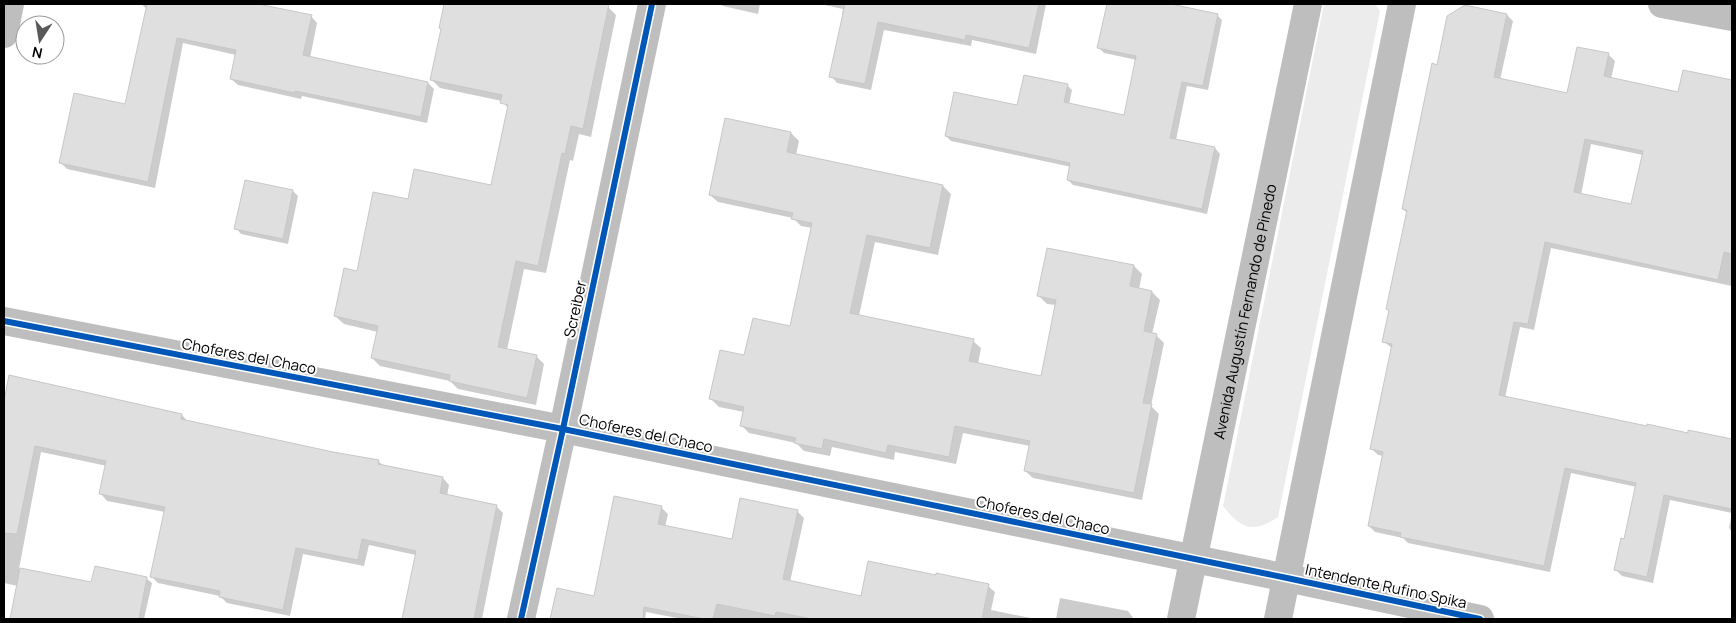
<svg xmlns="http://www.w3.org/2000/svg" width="1736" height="623" font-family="Manrope,sans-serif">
  <rect width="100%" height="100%" fill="#fff"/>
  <!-- green -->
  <path fill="#ececec" d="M1324,4H1375L1380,11L1278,517C1253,534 1241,529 1223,506Z"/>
  <!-- shadow -->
  <g fill="#0003" fill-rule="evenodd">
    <path d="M141,4H252L311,16L317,23L310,58L428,83L434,89L427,123L302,96L301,99L238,85L231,79L236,55L183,43L155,188L67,169L61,163L126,106L147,9Z"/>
    <path d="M445,4H593L608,7L616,15L591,137L579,134L573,161L570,160L546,273L524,269L507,350L536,356L544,364L536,405L458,389L450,381L380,366L372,358L378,332L344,324L335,316L357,272L409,201L492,186L509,109L502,101L440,88L432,80L442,30L440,28Z"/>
    <path d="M720,4H760L758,14L723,6Z"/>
    <path d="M820,4H1046L1036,54L972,40L971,46L884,30L871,90L837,83L831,76L843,17L842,15L843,9Z"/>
    <path d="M1108,4H1165L1217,15L1222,20L1208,90L1187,86L1176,140L1215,148L1220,154L1207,214L1073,185L1068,180L1071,167L951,141L946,136L1067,85L1072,90L1069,105L1125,117L1137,60L1104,53L1099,48Z"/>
    <path d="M1507,15L1513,21L1500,80L1568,94L1609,55L1615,61L1611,79L1679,93L1684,71L1732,82V286L1551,248L1534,330L1520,327L1505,398L1648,427L1689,434V431L1732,440V532L1729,528L1732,513L1670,500L1653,583L1622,576L1616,570L1625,540L1637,487L1571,473L1550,572L1408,543L1403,538L1375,532L1369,526L1384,456L1378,455L1372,449L1392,348L1383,341L1390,311L1387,309L1408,214L1403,209L1438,66ZM1591,144L1643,155L1632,206L1581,195Z"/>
    <path d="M791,133L799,141L796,155L943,186L951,194L938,255L875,242L859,316L973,341L981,348L978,364L1042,378L1056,305L1047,304L1039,296L1048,249L1134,266L1142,274L1139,289L1152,292L1160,300L1152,334L1156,335L1164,343L1151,406L1159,414L1142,500L1033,478L1025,471L1030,446L963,433L956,464L895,452L894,460L832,447L830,456L804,451L796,443L749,433L741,425L744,412L719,407L711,399L745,357L791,327L812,228L801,226L793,218L718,202L710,195Z"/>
    <path d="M293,191L298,196L288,244L241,234L236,228Z"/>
    <path d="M10,377L182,415L188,422L332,453L378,461L384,466L443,478L449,485L447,496L496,506L503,513L482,619H404L416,555L369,545L364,566L303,554L290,616L227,603L220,596L158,583L152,577L165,512L107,501L101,494L107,466L41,452L19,569L91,583L146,578L152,583L144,619H124L91,611L90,619H11L18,586L4,583V406Z"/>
    <path d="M661,507L668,514L665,527L732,541L797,511L804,518L790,582L862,597L988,586L995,592L991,610L1036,619H682L646,612L645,619H552L558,589L595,597Z"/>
    <path d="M1060,598L1128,611L1134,619H1056Z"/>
  </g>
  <!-- building -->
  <g fill="#dfdfdf" stroke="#c7c7c7" fill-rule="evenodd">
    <path d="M147,4H258L312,15L303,55L428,82L421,117L295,91V93L230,79L236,50L177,38L148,182L59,163L74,93L125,104Z"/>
    <path d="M444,4H609L583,129L571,126L565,154L562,153L538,266L516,261L498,347L537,355L527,398L449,381L450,375L371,358L378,326L334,316L344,268L357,271L373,192L408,199L414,169L491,185L508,105L500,103L502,95L430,80L441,29L439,28Z"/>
    <path d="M845,4H1039L1029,48L966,35L965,40L878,22L865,84L829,77Z"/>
    <path d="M1107,4H1171L1218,14L1203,86L1182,82L1170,138L1215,147L1202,209L1067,180L1070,163L945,136L954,92L1017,105L1024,75L1068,84L1064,102L1124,115L1136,56L1097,48Z"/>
    <path d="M1465,5L1507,14L1494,77L1567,93L1577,47L1609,53L1604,76L1678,92L1683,70L1732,80V254L1724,252L1718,280L1545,242L1528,324L1514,322L1499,395L1647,426V424L1688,433V430L1732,439V509L1664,495L1647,577L1614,570L1621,538L1624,539L1636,483L1565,468L1544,566L1400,537L1401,533L1368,526L1383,452L1370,449L1392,344L1382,342L1389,310L1386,309L1407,210L1402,209L1432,63L1437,65L1447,16ZM1585,139L1643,151L1631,204L1574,192Z"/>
    <path d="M725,118L791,132L787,152L943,185L930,248L867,235L850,313L974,339L969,361L1041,376L1056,300L1037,296L1047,248L1134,265L1130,286L1152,291L1144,331L1157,334L1143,403L1152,404L1134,493L1024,471L1030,441L955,426L949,457L888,445L886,453L824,439L822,449L794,443L796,438L740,426L744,407L709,399L720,350L744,355L753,318L790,326L812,223L791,219L793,213L709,195Z"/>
    <path d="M245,180L293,190L283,239L234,229Z"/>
    <path d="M9,375L182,414L181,419L333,452L379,460L378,464L443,477L440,493L497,505L474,619H402L416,551L362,539L358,560L296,548L283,610L219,597L220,591L150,577L165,507L99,494L106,461L35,446L17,534L4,533V401Z"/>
    <path d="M614,496L662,506L658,524L732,539L740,498L798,510L783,579L861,596L868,561L936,575V573L989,584L982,619H812L776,612L775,616L717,604L713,619H704L644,607L643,619H550L557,588L594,596Z"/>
    <path d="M95,566L147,577L139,619H10L20,568L91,582Z"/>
  </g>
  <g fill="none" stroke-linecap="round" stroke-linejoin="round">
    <!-- minor -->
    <g stroke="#bebebe" stroke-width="28">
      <path d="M1662,4L1732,17"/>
      <path d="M4,34L10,4"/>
      <path d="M4,321L563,429L1287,578L1480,619"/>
      <path d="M521,619L563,429L652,4"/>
    </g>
    <!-- tertiary -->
    <g stroke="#bebebe" stroke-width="28">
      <path id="s1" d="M1181,619L1308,4"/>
      <path d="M1278,619L1402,4"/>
    </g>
    <!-- cycleway casing -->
    <g stroke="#fff" stroke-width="9">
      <g id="cycleway">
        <path d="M4,321L563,429L1287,578L1480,619"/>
        <path d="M521,619L563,429L652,4"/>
      </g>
    </g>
    <!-- cycleway -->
    <use href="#cycleway" stroke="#0057b8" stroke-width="6"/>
  </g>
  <g text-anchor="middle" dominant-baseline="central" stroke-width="4" stroke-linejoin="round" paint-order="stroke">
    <!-- street labels -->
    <g font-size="15" fill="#000" stroke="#fff">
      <text transform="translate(575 309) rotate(-78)">Screiber</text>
      <text stroke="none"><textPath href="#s1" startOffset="314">Avenida Augustín Fernando de Pinedo</textPath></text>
      <text transform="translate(249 356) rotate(11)">Choferes del Chaco</text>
      <text transform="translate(646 433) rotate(12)">Choferes del Chaco</text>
      <text transform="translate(1043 515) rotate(12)">Choferes del Chaco</text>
      <text transform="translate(1386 586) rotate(12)">Intendente Rufino Spika</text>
    </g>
  </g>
  <!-- border -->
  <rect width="1736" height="623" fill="none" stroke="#000000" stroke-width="10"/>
  <!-- north arrow -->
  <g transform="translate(40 40) rotate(192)"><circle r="24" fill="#ffffff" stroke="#999999"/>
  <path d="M0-4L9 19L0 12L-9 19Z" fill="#595959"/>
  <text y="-8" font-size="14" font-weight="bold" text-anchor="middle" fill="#000000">N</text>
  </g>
</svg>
